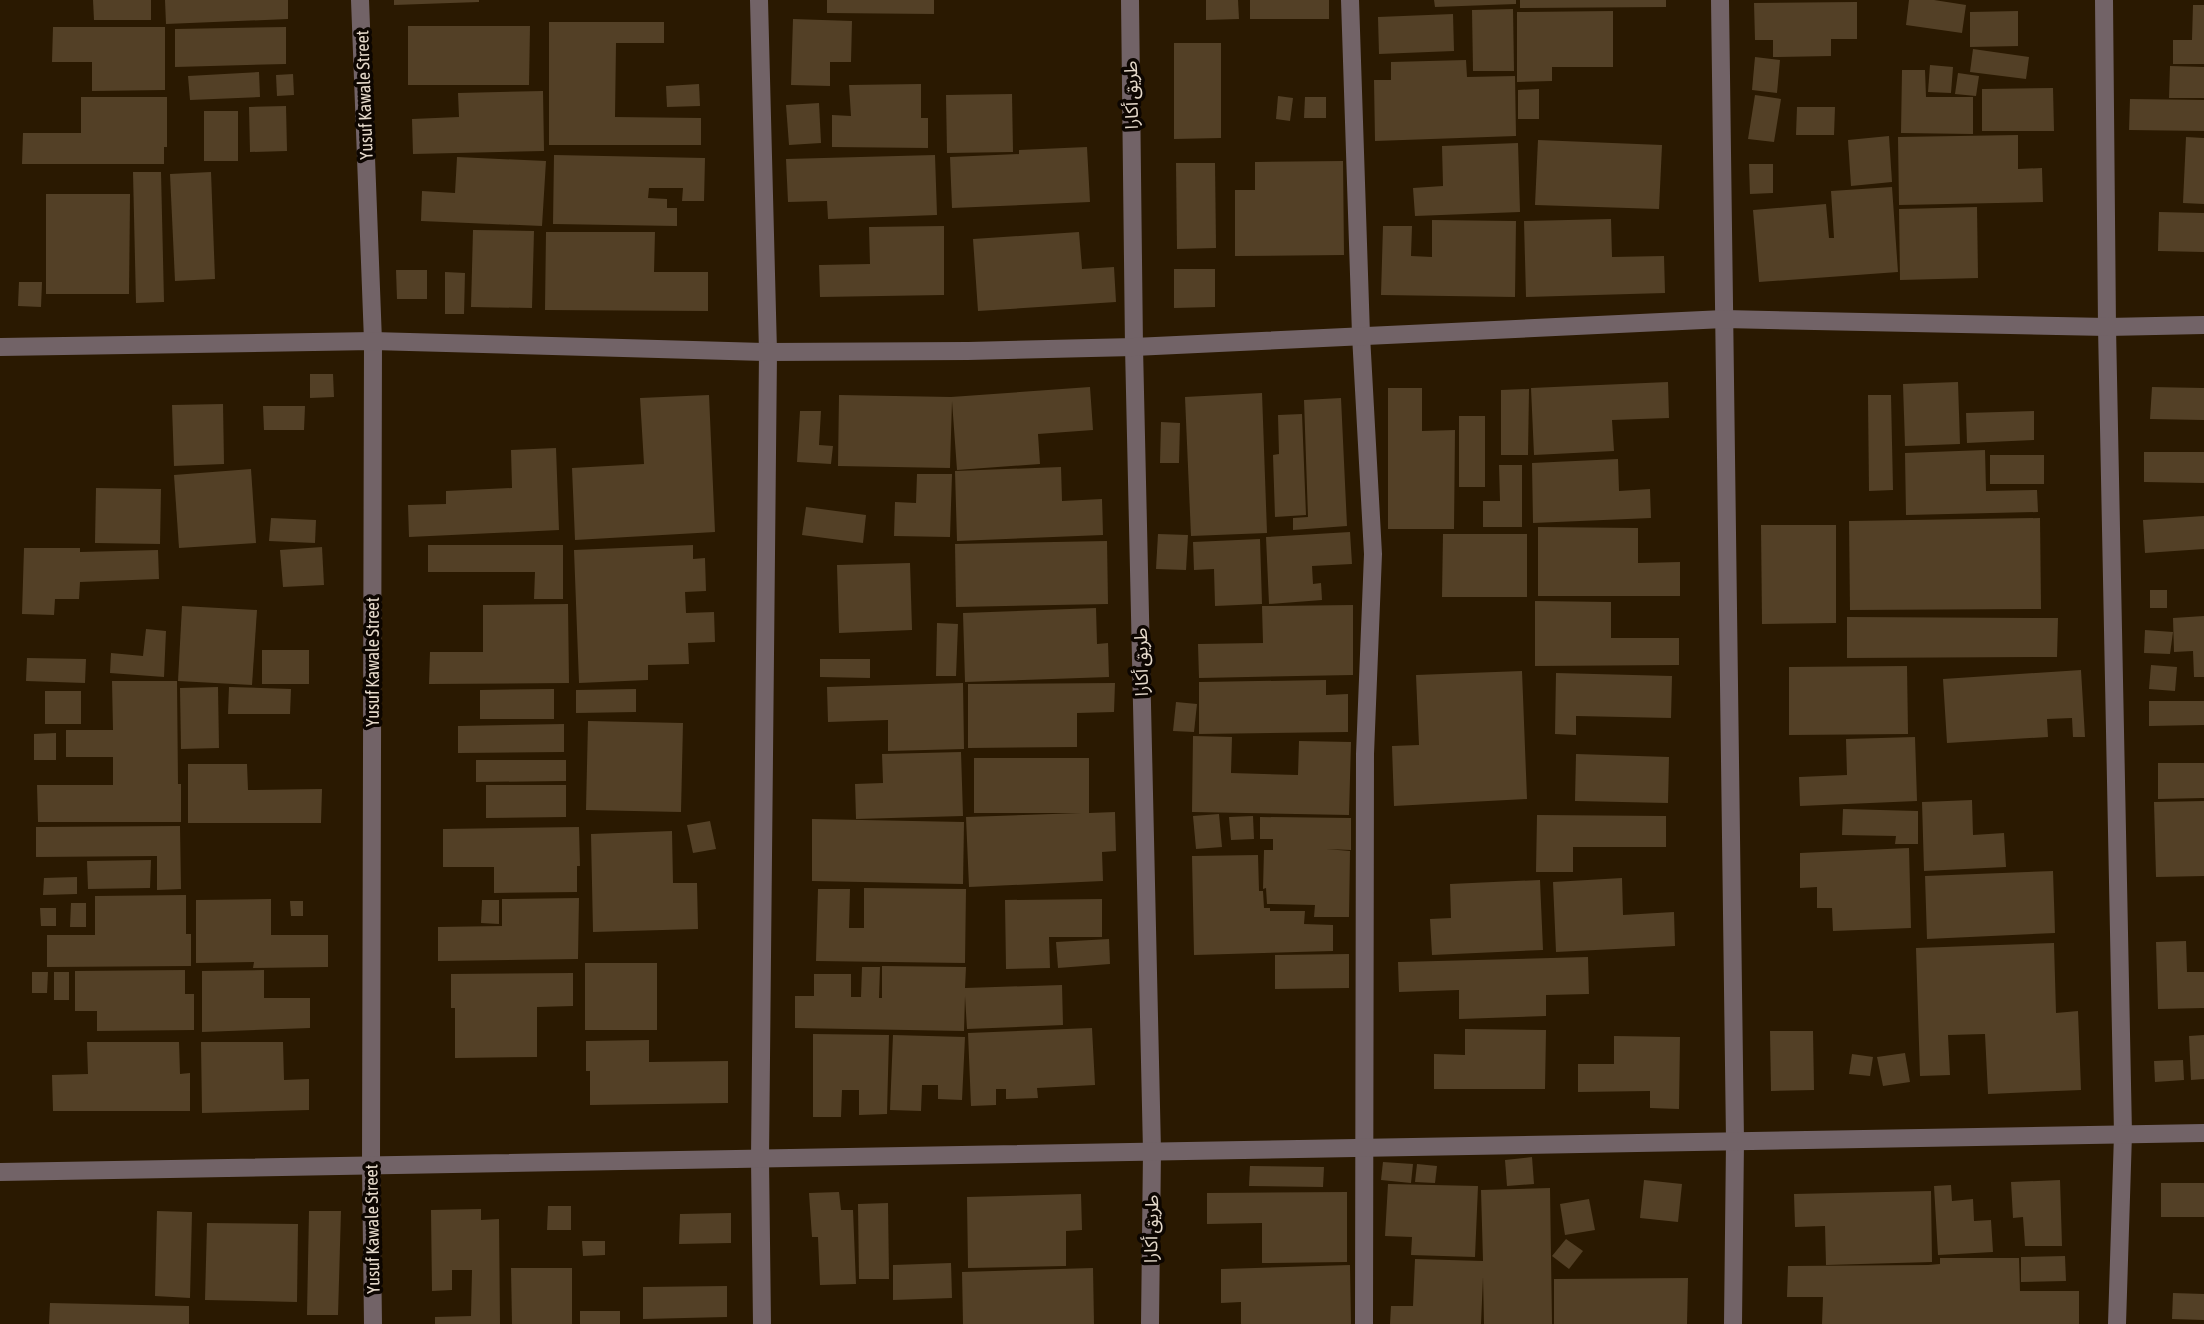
<svg xmlns="http://www.w3.org/2000/svg" width="2204" height="1324" font-family="'Asap Condensed','Noto Sans Arabic',sans-serif">
  <rect width="100%" height="100%" fill="#2a1901"/>
  <!-- building -->
  <g fill="#534026">
    <path d="M93,0H151V20H94Z"/>
    <path d="M165,0H288V19L166,24Z"/>
    <path d="M394,0H479V2L394,5Z"/>
    <path d="M827,0H934V14L827,13Z"/>
    <path d="M1206,0H1238L1239,19L1206,20Z"/>
    <rect x="1250" y="0" width="79" height="19"/>
    <path d="M1434,0H1516V4L1435,7Z"/>
    <path d="M1520,0H1666V7L1520,8Z"/>
    <path d="M1909,0H1934L1966,5L1962,33L1906,25Z"/>
    <path d="M1857,2V39H1831V56L1773,57V40H1755L1754,3Z"/>
    <path d="M2193,5H2204V64H2173V40H2192Z"/>
    <path d="M1513,9L1514,71H1473L1472,10Z"/>
    <path d="M1613,11V67H1552V81L1517,82V12Z"/>
    <path d="M2018,11V46L1970,47V12Z"/>
    <path d="M1453,14L1454,51L1379,54L1378,17Z"/>
    <path d="M793,19L852,21L851,62H830V86L791,85Z"/>
    <path d="M549,22H664V43H616L615,117L701,118V145H549Z"/>
    <path d="M408,26H530L529,85H408Z"/>
    <path d="M53,27H165V90L92,91V62H52Z"/>
    <path d="M286,27V64L175,67V29Z"/>
    <path d="M1174,43H1221V138L1174,139Z"/>
    <path d="M1973,49L2029,57L2026,79L1970,72Z"/>
    <path d="M1755,57L1780,60L1777,93L1752,90Z"/>
    <path d="M1466,60L1467,77L1515,76L1516,136L1375,141L1374,80H1391V62Z"/>
    <path d="M1930,65L1953,67L1951,93L1928,92Z"/>
    <path d="M2170,66L2204,67V98H2169Z"/>
    <path d="M1902,70H1925L1926,97H1973V134L1901,133Z"/>
    <path d="M259,72L260,97L190,100L188,76Z"/>
    <path d="M1958,73L1979,76L1976,96L1955,94Z"/>
    <path d="M293,74L294,95L277,96L276,75Z"/>
    <path d="M699,84L700,106L667,107L666,86Z"/>
    <path d="M921,84V118H928V148L832,147V115L851,116L849,85Z"/>
    <path d="M2053,88L2054,131H1982V89Z"/>
    <path d="M1539,89V119H1518V90Z"/>
    <path d="M543,91L544,151L413,154L412,119L459,117L458,93Z"/>
    <path d="M1012,94L1013,152L947,153L946,95Z"/>
    <path d="M1755,95L1781,99L1774,142L1748,139Z"/>
    <path d="M1278,96L1293,98L1290,121L1276,119Z"/>
    <path d="M81,97H167V147H164V164H22L23,133H81Z"/>
    <path d="M1305,97H1326V118H1304Z"/>
    <path d="M2130,99L2204,100V131L2129,130Z"/>
    <path d="M819,103L821,143L789,145L786,105Z"/>
    <path d="M286,106L287,151L250,152L249,107Z"/>
    <path d="M1797,107H1835L1834,135H1796Z"/>
    <rect x="204" y="111" width="34" height="50"/>
    <path d="M2018,135V169L2042,168L2043,202L1899,205L1898,137Z"/>
    <path d="M1889,136L1892,182L1851,186L1848,140Z"/>
    <path d="M2186,137L2204,138V204L2183,203Z"/>
    <path d="M1538,140L1662,145L1659,209L1535,205Z"/>
    <path d="M1518,143L1520,212L1415,216L1413,188L1443,186L1442,146Z"/>
    <path d="M1087,147L1090,202L952,208L950,157L1019,154V150Z"/>
    <path d="M554,155L705,158L704,201H682L683,188H649L648,198L667,199V208H677V226L553,224Z"/>
    <path d="M935,155L937,215L828,219L827,201L788,202L786,159Z"/>
    <path d="M457,157L546,161L542,226L421,221L422,191L455,193Z"/>
    <path d="M1343,161L1344,255L1235,256V190H1255V162Z"/>
    <path d="M1176,163H1215L1216,248L1177,249Z"/>
    <path d="M1749,164H1773V193L1750,194Z"/>
    <path d="M133,172H161L164,302L136,303Z"/>
    <path d="M211,172L215,279L175,281L170,174Z"/>
    <path d="M1892,187L1898,272L1759,282L1753,210L1826,204L1829,238H1834L1831,191Z"/>
    <path d="M46,194H130L129,294H46Z"/>
    <path d="M1977,207L1978,278L1900,280L1899,209Z"/>
    <path d="M2159,212L2204,213V252L2158,251Z"/>
    <path d="M1611,219L1612,257L1664,256L1665,293L1526,297L1524,221Z"/>
    <path d="M1432,220L1516,221L1515,297L1381,295L1383,226H1412L1411,256L1432,257Z"/>
    <path d="M944,226V295L820,297L819,265L870,264L869,227Z"/>
    <path d="M473,230L534,231L532,308L471,307Z"/>
    <path d="M546,232H655L654,272H708V311L545,310Z"/>
    <path d="M1079,232L1082,269L1114,267L1116,302L978,311L973,239Z"/>
    <path d="M1174,269H1215V307L1174,308Z"/>
    <path d="M396,270H427V299H397Z"/>
    <path d="M445,272L465,273L464,314H445Z"/>
    <path d="M19,282H42L41,307L18,306Z"/>
    <path d="M310,374H333L334,397L310,398Z"/>
    <path d="M1668,382L1669,418L1612,420L1614,451L1534,455L1531,388Z"/>
    <path d="M1958,382L1960,444L1905,446L1903,384Z"/>
    <path d="M1090,387L1093,430L1038,434L1040,464L957,470L952,401L950,468L838,466L839,395L951,397Z"/>
    <path d="M2152,387L2204,388V420L2150,419Z"/>
    <path d="M1388,388H1422V431L1455,430L1454,529H1388Z"/>
    <path d="M1529,389L1528,455H1501V390Z"/>
    <path d="M1262,393L1267,533L1191,536L1185,397Z"/>
    <path d="M709,395L715,532L575,540L572,468L644,464L640,398Z"/>
    <path d="M1868,395H1891L1893,490L1869,491Z"/>
    <path d="M1341,398L1347,526L1293,530V518L1308,517L1304,400Z"/>
    <path d="M223,404L224,464L174,466L172,405Z"/>
    <path d="M263,406H305L304,430H264Z"/>
    <path d="M800,411H821L819,445L833,446L831,464L797,462Z"/>
    <path d="M2034,411V440L1967,443L1966,413Z"/>
    <path d="M1302,414L1306,515L1275,517L1273,455L1279,454L1278,415Z"/>
    <rect x="1459" y="416" width="26" height="71"/>
    <path d="M1161,422L1180,423L1179,463H1160Z"/>
    <path d="M556,448L559,530L409,537L408,505L446,504V491L512,488L511,450Z"/>
    <path d="M1985,450L1986,491L2037,490L2038,512L1906,515L1905,453Z"/>
    <path d="M2144,452H2204V483L2144,482Z"/>
    <rect x="1990" y="455" width="54" height="29"/>
    <path d="M1618,459L1619,491L1650,489L1651,518L1533,523L1532,463Z"/>
    <path d="M1499,465H1522V527H1483V501H1500Z"/>
    <path d="M1061,467L1062,501L1102,499L1103,535L957,541L955,471Z"/>
    <path d="M251,469L256,543L179,548L174,475Z"/>
    <path d="M917,474H952L950,537L894,536L895,502L916,503Z"/>
    <path d="M96,488L161,489L160,544L95,543Z"/>
    <path d="M806,507L866,515L863,543L802,535Z"/>
    <path d="M2204,516V549L2145,553L2143,520Z"/>
    <path d="M271,518L316,520L315,543L269,541Z"/>
    <path d="M2040,518L2041,609L1850,610L1849,521Z"/>
    <path d="M1761,525H1836V623L1762,624Z"/>
    <path d="M1538,527L1638,528V563L1680,562V596H1538Z"/>
    <path d="M1350,532L1352,564L1312,566L1313,584L1321,583L1322,600L1269,604L1266,537Z"/>
    <path d="M1158,534L1188,535L1186,570L1156,569Z"/>
    <path d="M1443,534H1527V597H1442Z"/>
    <path d="M1260,539L1262,604L1215,606L1214,569L1194,570L1193,542Z"/>
    <path d="M1107,541L1108,604L956,607L955,544Z"/>
    <path d="M428,545H563V599H534L535,572H428Z"/>
    <path d="M693,545V559L705,558L706,591L685,592L686,613L714,612L715,642L688,643L689,664L648,665V680L579,683L574,550Z"/>
    <path d="M322,547L324,585L283,587L280,550Z"/>
    <path d="M24,548H80V552L158,550L159,579L80,582L79,599H55L54,615L22,614Z"/>
    <path d="M910,563L912,630L839,633L837,565Z"/>
    <rect x="2150" y="590" width="17" height="18"/>
    <path d="M1535,601L1611,602V638H1679V665L1535,666Z"/>
    <path d="M568,604L569,683L429,684L430,652H483V605Z"/>
    <path d="M1353,605V675L1199,678L1198,644L1263,643L1262,606Z"/>
    <path d="M182,606L257,610L252,685L178,681Z"/>
    <path d="M1096,608L1097,644L1108,643L1109,677L965,682L963,613Z"/>
    <path d="M2204,616V677H2194L2193,651L2174,652L2173,618Z"/>
    <path d="M1847,617L2058,618L2057,657L1847,658Z"/>
    <path d="M937,623L958,624L956,676H936Z"/>
    <path d="M146,629L166,631L164,677L110,673L111,653L143,656Z"/>
    <path d="M2145,630L2173,632L2170,654L2144,653Z"/>
    <rect x="262" y="650" width="47" height="34"/>
    <path d="M27,658L86,659L85,683L26,681Z"/>
    <path d="M820,659H870V678L820,677Z"/>
    <path d="M2151,665L2177,667L2175,691L2149,689Z"/>
    <path d="M1907,666L1908,734L1789,735V667Z"/>
    <path d="M2081,670L2085,737H2073L2072,718L2047,719L2048,737L1947,743L1943,679Z"/>
    <path d="M1522,671L1527,799L1394,806L1392,746L1419,745L1416,675Z"/>
    <path d="M1556,673L1672,676L1671,718L1576,716V735L1555,734Z"/>
    <path d="M1326,680V695L1348,694V732L1199,734V682Z"/>
    <path d="M112,681H177L178,784H181V822H38L37,785H113V757H66V730H113Z"/>
    <path d="M963,683L964,749L888,751V720L828,722L827,687Z"/>
    <path d="M1115,683L1114,712L1077,713V747L968,748V684Z"/>
    <path d="M218,687L219,748L181,749L180,688Z"/>
    <path d="M229,687L291,689L290,714H228Z"/>
    <path d="M554,689V719H480V690Z"/>
    <path d="M636,689V712L576,713V690Z"/>
    <rect x="45" y="691" width="36" height="33"/>
    <path d="M2149,701H2204V725L2149,726Z"/>
    <path d="M1176,702L1197,704L1194,732L1173,731Z"/>
    <path d="M588,721L683,723L681,812L586,810Z"/>
    <path d="M564,724V752L458,753V726Z"/>
    <path d="M56,733V760H34V734Z"/>
    <path d="M1193,736L1232,737L1231,773L1298,775L1299,741L1351,742L1349,815L1192,812Z"/>
    <path d="M1915,737L1917,801L1800,806L1799,777L1847,775L1846,739Z"/>
    <path d="M961,752L963,816L856,819L855,784L883,783L882,754Z"/>
    <path d="M1576,754L1669,757L1668,803L1575,801Z"/>
    <path d="M974,758H1089V813L1115,812L1116,851L1102,852L1103,881L969,887L966,817L1081,813H974Z"/>
    <path d="M476,760H566V781L476,782Z"/>
    <path d="M2158,763H2204V798L2158,799Z"/>
    <path d="M188,764H247L248,790L322,789L321,823H188Z"/>
    <path d="M486,785H566V817L486,818Z"/>
    <path d="M1972,800L1973,835L2004,833L2006,867L1924,871L1922,802Z"/>
    <path d="M2204,801V876L2156,877L2154,802Z"/>
    <path d="M1843,809L1918,811V844H1895L1896,836L1842,835Z"/>
    <path d="M1219,814L1222,847L1196,849L1193,816Z"/>
    <path d="M1537,815L1666,816V847H1573V872H1536Z"/>
    <path d="M1253,816L1254,839L1231,840L1229,817Z"/>
    <path d="M1260,817L1351,818V850L1326,849L1350,851L1349,917H1314L1315,905L1267,904L1266,888L1263,889L1264,850H1273V839H1260Z"/>
    <path d="M812,819L964,822L963,884L812,881Z"/>
    <path d="M710,821L716,849L693,853L687,825Z"/>
    <path d="M180,826L181,889L157,890V856L36,857V827Z"/>
    <path d="M579,827L580,866H577V892L494,893V867H443V829Z"/>
    <path d="M672,831L673,883H697L698,929L593,932L591,834Z"/>
    <path d="M1909,848L1911,928L1833,931L1832,908H1817V887L1800,888V853Z"/>
    <path d="M1258,855L1259,891H1263L1264,908H1270V911H1305L1304,924L1333,925V951L1194,955L1192,856Z"/>
    <path d="M151,860L150,888L88,889L87,861Z"/>
    <path d="M2053,871L2055,933L1927,939L1925,876Z"/>
    <path d="M77,877V894L43,895L44,878Z"/>
    <path d="M1622,878L1623,915L1674,912L1675,946L1556,952L1553,882Z"/>
    <path d="M1540,880L1543,950L1432,955L1430,919L1451,918L1450,884Z"/>
    <path d="M864,888L966,889L965,963L816,961L818,889H850L849,928H864Z"/>
    <path d="M186,895V934H191V966L47,967V935H95V896Z"/>
    <path d="M579,898L578,959L438,961V927L502,926V899Z"/>
    <path d="M271,899V935H328V967L253,968L254,962L196,963V900Z"/>
    <path d="M1102,899V937H1049L1050,968L1006,969L1005,900Z"/>
    <path d="M482,900H499V924L481,923Z"/>
    <path d="M290,901H303V916H291Z"/>
    <path d="M71,903H86V927H70Z"/>
    <path d="M40,908H56V926H41Z"/>
    <path d="M1109,939L1110,964L1058,968L1056,942Z"/>
    <path d="M2186,941L2187,972H2204V1008L2158,1009L2156,942Z"/>
    <path d="M2054,943L2056,1013L2078,1011L2081,1090L1988,1094L1985,1034L1948,1035L1950,1075L1920,1076L1916,948Z"/>
    <path d="M1349,954V988L1275,989V955Z"/>
    <path d="M1588,957L1589,994L1546,995V1016L1459,1019V990L1399,992L1398,962Z"/>
    <rect x="585" y="963" width="72" height="67"/>
    <path d="M882,966L966,967L965,988L1062,985L1063,1025L967,1029L965,996L964,1031L795,1028V996H814V974H851V997H861L862,967H880L879,998H882Z"/>
    <path d="M185,970V994H194V1030L97,1031V1011H75V971Z"/>
    <path d="M264,970V998H310V1028L202,1032V971Z"/>
    <path d="M32,972H48L47,993H32Z"/>
    <rect x="54" y="972" width="15" height="28"/>
    <path d="M573,973V1006L537,1007V1057L455,1058V1008H451V974Z"/>
    <path d="M1092,1028L1095,1085L1037,1088L1038,1098L1006,1099V1089H996V1105L971,1106L968,1033Z"/>
    <path d="M1465,1029L1546,1030L1545,1089H1434V1054L1465,1055Z"/>
    <path d="M1770,1031H1813L1814,1090L1771,1091Z"/>
    <path d="M813,1034L889,1035L887,1114L859,1115V1090H842L841,1117H813Z"/>
    <path d="M893,1035L965,1037L962,1100L938,1099V1085H922L921,1111L890,1110Z"/>
    <path d="M2204,1035V1079L2191,1080L2189,1036Z"/>
    <path d="M1614,1036L1680,1037L1679,1109L1650,1108V1091L1578,1092V1064H1614Z"/>
    <path d="M649,1040V1062L728,1061V1103L590,1105V1071H586V1041Z"/>
    <path d="M87,1042H179L180,1074L190,1073V1111H53L52,1075L88,1074Z"/>
    <path d="M201,1042H283L284,1080L309,1079V1110L202,1113Z"/>
    <path d="M1905,1053L1910,1082L1883,1086L1877,1057Z"/>
    <path d="M1852,1054L1873,1057L1870,1076L1849,1074Z"/>
    <path d="M2183,1060L2184,1080L2155,1082L2154,1061Z"/>
    <path d="M1532,1157L1534,1184L1507,1186L1505,1160Z"/>
    <path d="M1383,1162L1413,1164L1411,1183L1381,1180Z"/>
    <path d="M1417,1164L1437,1166L1435,1183L1415,1182Z"/>
    <path d="M1250,1166L1324,1167L1323,1187L1249,1186Z"/>
    <path d="M1644,1180L1682,1184L1678,1222L1640,1218Z"/>
    <path d="M2060,1180L2062,1246H2025L2023,1217L2013,1218L2011,1182Z"/>
    <rect x="2161" y="1183" width="43" height="34"/>
    <path d="M1388,1184L1478,1186L1475,1257L1411,1255L1412,1237L1385,1236Z"/>
    <path d="M1951,1185L1952,1201L1973,1199L1974,1221L1991,1220L1993,1252L1938,1255L1934,1186Z"/>
    <path d="M1550,1188L1552,1324H1484L1483,1277L1481,1324H1390L1391,1306H1413L1415,1259L1483,1261L1481,1190Z"/>
    <path d="M1931,1191L1932,1262L1826,1265L1825,1226L1795,1227L1794,1194Z"/>
    <path d="M839,1192L841,1210H853L856,1284L820,1285L818,1237H812L809,1193Z"/>
    <path d="M1347,1192V1262L1262,1263V1223L1207,1224V1193Z"/>
    <path d="M1081,1194L1082,1230L1066,1231V1266L968,1268L967,1197Z"/>
    <path d="M1589,1199L1595,1230L1565,1235L1560,1204Z"/>
    <path d="M888,1203L889,1279H859L858,1204Z"/>
    <path d="M548,1206H571V1230H547Z"/>
    <path d="M481,1209V1220L499,1219L500,1324H435V1317L471,1316L472,1270H452V1290L432,1291L431,1210Z"/>
    <path d="M157,1211L192,1212L190,1298L155,1296Z"/>
    <path d="M309,1211H341L338,1315H307Z"/>
    <path d="M731,1213V1243L679,1244L680,1214Z"/>
    <path d="M207,1223L298,1224L297,1302L205,1300Z"/>
    <path d="M1566,1239L1583,1251L1569,1269L1552,1256Z"/>
    <path d="M582,1241H605V1255L583,1256Z"/>
    <path d="M2065,1256L2066,1281L2021,1282V1257Z"/>
    <path d="M1940,1258H2019L2020,1291H2079V1324H1822L1823,1297H1787L1788,1266L1928,1265L1940,1264Z"/>
    <path d="M951,1263L952,1298L893,1300V1265Z"/>
    <path d="M1350,1265L1351,1324H1241V1302L1221,1303V1269Z"/>
    <path d="M511,1268H572V1324H512Z"/>
    <path d="M1093,1268L1094,1324H963L962,1272Z"/>
    <path d="M1688,1278L1687,1324H1554V1279Z"/>
    <path d="M727,1286V1317L643,1319V1287Z"/>
    <path d="M2173,1293L2204,1294V1320L2172,1319Z"/>
    <path d="M50,1303L189,1306V1324H49Z"/>
    <rect x="580" y="1311" width="40" height="13"/>
  </g>
  <g fill="none" stroke-linecap="round" stroke-linejoin="round">
    <!-- minor -->
    <g stroke="#726367" stroke-width="18">
      <path d="M360,0L373,341L371,1166L373,1324"/>
      <path d="M759,0L768,352L760,1159L762,1324"/>
      <path d="M1130,0L1134,347L1152,1151L1150,1324"/>
      <path d="M1350,0L1361,335L1373,554L1365,754L1364,1324"/>
      <path d="M1720,0L1735,1141L1733,1324"/>
      <path d="M2104,0L2107,327L2123,1134L2117,1324"/>
      <path d="M0,347L373,341L768,352L968,351L1134,347L1724,319L2107,327L2204,325"/>
      <path d="M0,1172L2204,1133"/>
    </g>
  </g>
  <g text-anchor="middle" dominant-baseline="central" stroke-width="7" stroke-linejoin="round" paint-order="stroke">
    <!-- street labels -->
    <g font-size="18" fill="#e5d9ca" stroke="#0d0601">
      <text transform="translate(364 95) rotate(-92)">Yusuf Kawale Street</text>
      <text transform="translate(1131 95) rotate(-91)">طريق أكارا</text>
      <text transform="translate(372 662) rotate(-90)">Yusuf Kawale Street</text>
      <text transform="translate(1141 662) rotate(-91)">طريق أكارا</text>
      <text transform="translate(372 1229) rotate(-91)">Yusuf Kawale Street</text>
      <text transform="translate(1151 1229) rotate(-89)">طريق أكارا</text>
    </g>
  </g>
</svg>
